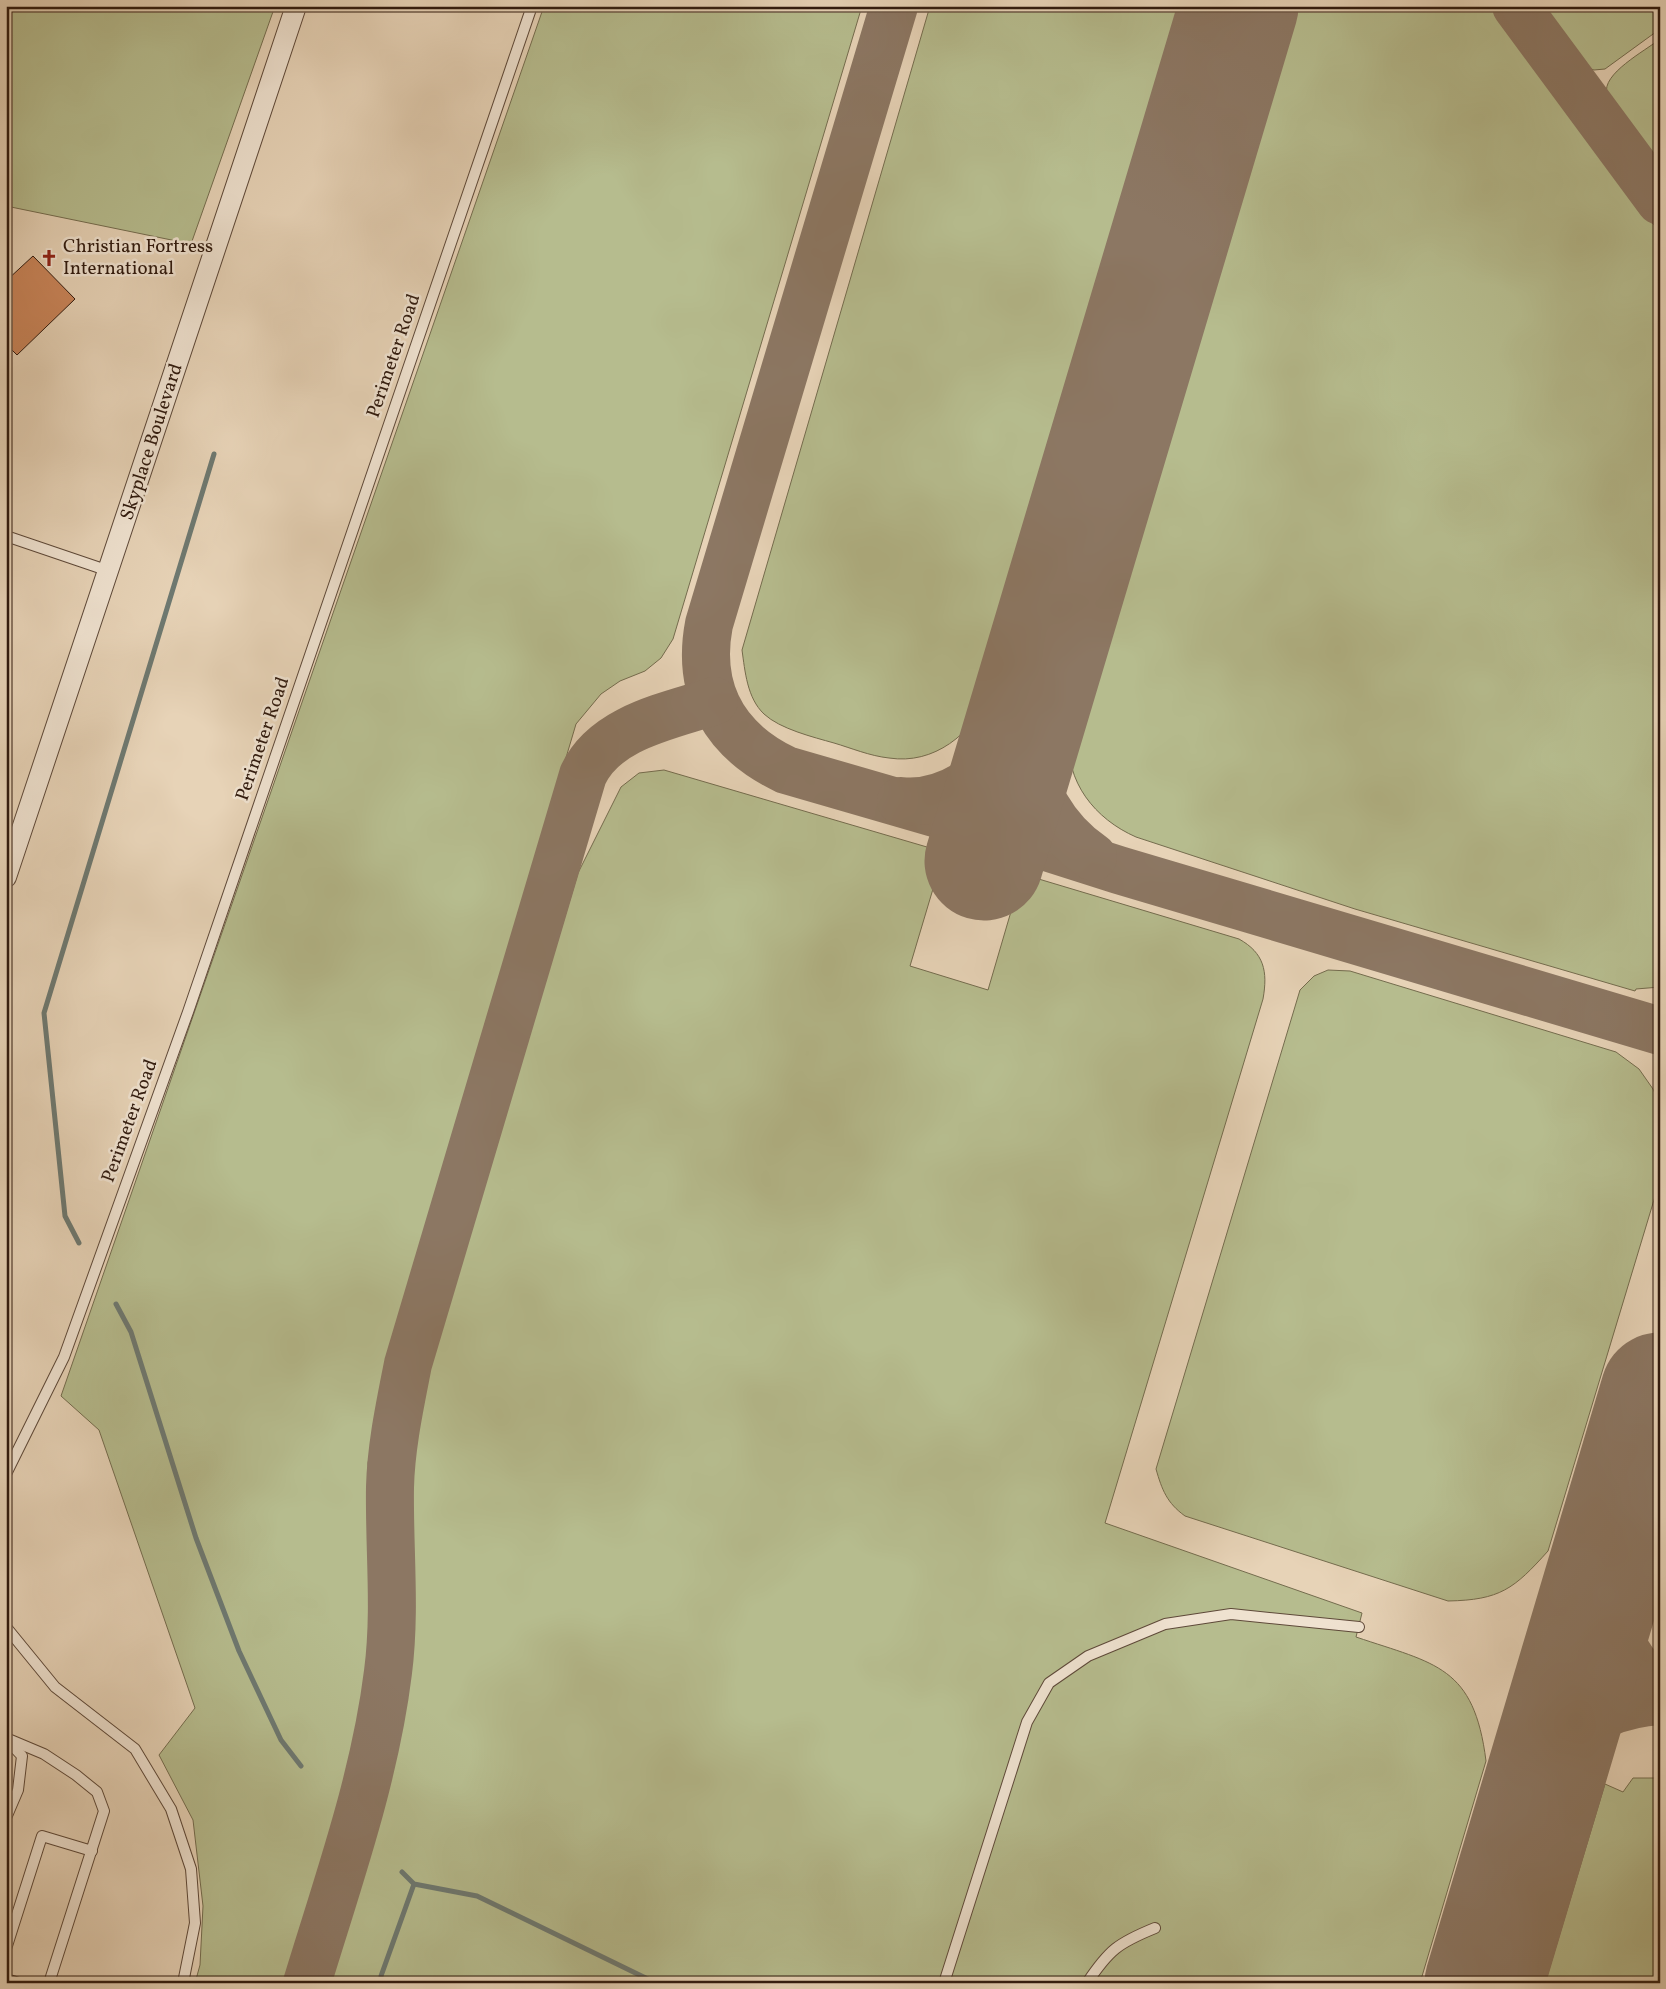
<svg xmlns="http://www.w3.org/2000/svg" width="1666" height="1989" font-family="Vollkorn,serif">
  <rect width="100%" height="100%" fill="#e7d3b7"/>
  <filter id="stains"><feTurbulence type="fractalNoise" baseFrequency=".004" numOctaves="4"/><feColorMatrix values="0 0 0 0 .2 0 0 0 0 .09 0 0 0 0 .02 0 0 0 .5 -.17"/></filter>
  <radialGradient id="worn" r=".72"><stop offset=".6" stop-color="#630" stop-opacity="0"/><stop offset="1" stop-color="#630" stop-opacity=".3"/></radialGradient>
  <!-- green -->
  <g fill="#b6bc8e" stroke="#746c4e">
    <path d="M6,6H275L191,244L6,206Z"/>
    <path d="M544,6H862L673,639L661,658L645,671L620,681L601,694L576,724L389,1354L368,1463L374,1578L371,1672L354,1753L286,1983H195L200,1965L203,1906L193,1820L159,1755L195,1708L99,1430L61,1396Z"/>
    <path d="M930,6H1198L992,695L990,694C972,734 934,765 889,758C870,756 851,748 834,743C813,737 780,729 764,714C747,698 745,671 742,650Z"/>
    <path d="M1282,6H1492L1660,233V987L1636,989L1635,991L1355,909L1136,837C1095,819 1065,782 1069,735C1069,724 1073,712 1074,701Z"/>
    <path d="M1542,6H1660V29L1605,69L1594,70L1588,68Z"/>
    <path d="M1660,39V165L1607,94C1601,74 1645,51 1660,39Z"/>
    <path d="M664,770L944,852L910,966L988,990L1022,874L1239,939C1264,953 1268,971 1263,999L1105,1523L1362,1613L1356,1637C1436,1664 1474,1666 1486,1761L1420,1983H330L391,1777L405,1701L414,1602L411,1458L425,1380L578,873L621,787L639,773Z"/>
    <path d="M1328,970L1350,971L1616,1052L1639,1069L1653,1089L1660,1104V1180L1548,1551C1514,1589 1500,1600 1448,1601L1185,1516C1167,1503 1162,1490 1156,1469L1300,990L1314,976Z"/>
    <path d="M1633,1778H1660V1983H1545L1605,1784L1623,1792Z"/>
  </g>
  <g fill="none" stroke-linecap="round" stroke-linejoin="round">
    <!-- stream -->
    <g stroke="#6e7971" stroke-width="5">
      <path d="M79,1243L65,1216L44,1013L214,454"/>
      <path d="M116,1304L131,1332L196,1538L239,1651L281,1740L301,1766"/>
      <path d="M402,1872L414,1884L477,1896L656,1983"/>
      <path d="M381,1983V1976L414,1884"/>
    </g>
    <!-- taxiway -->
    <g stroke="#8c7763" stroke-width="48">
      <path d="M894,6L709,624C696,692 725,741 786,770L993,830L1119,870L1660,1031"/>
      <path d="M1516,6L1660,201"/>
      <path d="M901,801C949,806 987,772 1019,741C1034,788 1051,829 1093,857"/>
      <path d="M1612,1553C1611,1564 1609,1576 1609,1588C1610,1629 1628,1664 1660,1689"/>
      <path d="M1543,1786C1548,1773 1554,1759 1562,1748C1583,1717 1624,1703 1660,1701"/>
      <path d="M307,1983C338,1881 375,1778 388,1672C396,1611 389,1549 390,1487C391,1446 400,1405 408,1364L583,775C605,727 669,716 714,701"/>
    </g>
    <!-- runway -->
    <g stroke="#8c7763" stroke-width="119">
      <path d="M984,861L1239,6"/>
      <path d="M1484,1983L1660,1392"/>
    </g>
  </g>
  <!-- building -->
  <path fill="#c9855a" stroke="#311b0f" d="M33,256L75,299L17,355L6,344V281Z"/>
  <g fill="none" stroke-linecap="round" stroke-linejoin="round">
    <!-- service casing -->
    <g stroke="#5e4939" stroke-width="12">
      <g id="service">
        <path d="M6,536L109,571"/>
        <path d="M6,1474L64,1357L188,1012L532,6"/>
        <path d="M6,1627L55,1687L135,1749L171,1809L191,1869L195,1923L183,1983"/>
        <path d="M6,1738L44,1754L76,1775L97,1792L104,1811L49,1983"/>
        <path d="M6,1818L18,1790L22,1756L7,1740"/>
        <path d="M6,1949L42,1836L92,1851"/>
        <path d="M6,1979L19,1983"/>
        <path d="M944,1983L1027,1722L1049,1683L1088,1656L1165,1624L1231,1614L1359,1627"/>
        <path d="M1087,1983C1109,1950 1118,1943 1155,1928"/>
      </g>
    </g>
    <!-- minor casing -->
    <g stroke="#5e4939" stroke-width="22">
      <path id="minor" d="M6,877L296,6"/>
    </g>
    <!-- service -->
    <use href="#service" stroke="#efe2d0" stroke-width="10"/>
    <!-- minor -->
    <use href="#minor" stroke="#efe2d0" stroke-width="20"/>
  </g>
  <!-- icons -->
  <defs>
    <g id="church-bare" transform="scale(1.35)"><path d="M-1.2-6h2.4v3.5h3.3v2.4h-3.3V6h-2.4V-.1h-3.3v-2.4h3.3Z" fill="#8f2418" stroke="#efe2d0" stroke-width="2.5" paint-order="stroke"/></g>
  </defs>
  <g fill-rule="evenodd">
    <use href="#church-bare" x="49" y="258"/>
  </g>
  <g text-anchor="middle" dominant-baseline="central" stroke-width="5" stroke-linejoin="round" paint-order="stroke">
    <!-- poi labels -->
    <g font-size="19" fill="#311b0f" stroke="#efe2d0" text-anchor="start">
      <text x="63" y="247">Christian Fortress<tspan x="63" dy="22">International</tspan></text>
    </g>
    <!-- street labels -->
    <g font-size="19" fill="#311b0f" stroke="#efe2d0">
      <text transform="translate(394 356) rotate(-71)">Perimeter Road</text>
      <text transform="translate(152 442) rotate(-72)">Skyplace Boulevard</text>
      <text transform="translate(263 739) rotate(-71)">Perimeter Road</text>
      <text transform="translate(130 1121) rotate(-70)">Perimeter Road</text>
    </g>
  </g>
  <!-- margin -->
  <rect width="1666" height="1989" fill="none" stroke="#e7d3b7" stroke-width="25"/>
  <rect x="8" y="8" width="1651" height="1974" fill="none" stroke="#311b0f" stroke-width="2.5"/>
  <rect x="12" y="12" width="1641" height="1964" fill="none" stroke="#311b0f"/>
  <rect width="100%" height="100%" filter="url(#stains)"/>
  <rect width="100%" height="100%" fill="url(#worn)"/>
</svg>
